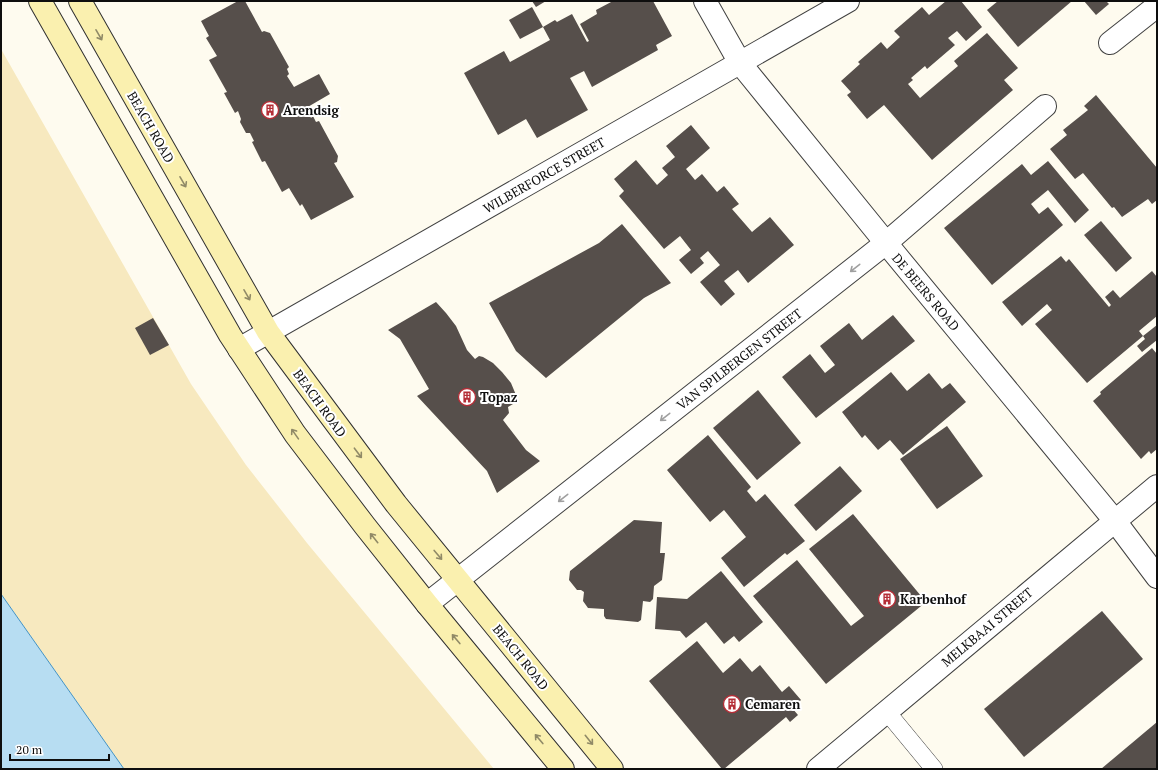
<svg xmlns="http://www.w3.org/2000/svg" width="1158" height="770" font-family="'PT Serif',serif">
  <rect width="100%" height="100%" fill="#fefbef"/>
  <!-- sand -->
  <path fill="#f7e9bf" d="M1,49L191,384L246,465L307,543L494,769H124L1,594Z"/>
  <!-- water -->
  <path fill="#b7ddf2" stroke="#4393c5" d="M1,594L124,769H1Z"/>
  <!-- building -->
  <g fill="#564f4b">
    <path d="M238,1H245L262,32L264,31L270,33L289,67L287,69L289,74L287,76L294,87L319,74L330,94L306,108L311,118L313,116L316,122L319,121L338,156L337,162L334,163L354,197L311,220L302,204L300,206L289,188L282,192L265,161L262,162L252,142L254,141L250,133H246L240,122L241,119L238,111L235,113L224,93L227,92L209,60L217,56L206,38L209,36L201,21Z"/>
    <path d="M532,1H546L536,7Z"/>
    <path d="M613,1H653L672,36L656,45L658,50L592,87L584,71L570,78L588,110L537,138L526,119L498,135L464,73L504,51L510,62L550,40L543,27L555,20L557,22L572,14L587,42L589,41L580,24L597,14L596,10Z"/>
    <path d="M946,1H961L982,27L966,41L957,31L948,38L955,45L927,69L925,66L911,78L913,80L908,84L920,98L958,66L954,61L987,33L1018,68L1004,80L1013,90L932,160L884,105L867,119L847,95L851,92L841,81L860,64L858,62L881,42L887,49L900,37L894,31L922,7L929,15Z"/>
    <path d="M998,1H1072L1018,47L987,10Z"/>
    <path d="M1084,1H1106L1109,4L1096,15Z"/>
    <path d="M532,7L543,27L520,39L509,20Z"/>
    <path d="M1096,95L1157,168V200L1152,204L1148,199L1122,217L1114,207L1112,208L1083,173L1075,179L1050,149L1067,135L1063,130L1088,110L1084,106Z"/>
    <path d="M691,125L710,148L686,169L695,180L702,174L717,192L724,186L739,204L732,209L752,232L770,217L794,245L748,283L738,270L724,281L735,294L721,306L700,282L720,265L708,251L700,258L704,263L691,274L679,260L691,250L680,236L664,249L619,196L624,191L614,179L636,160L657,185L668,175L662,168L675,157L666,146Z"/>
    <path d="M1048,161L1089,210L1075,223L1048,190L1031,204L1039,214L1048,207L1063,225L992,285L944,228L1022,164L1031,175Z"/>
    <path d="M1101,221L1132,258L1116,272L1084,235Z"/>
    <path d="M622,224L671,283L644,298L546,378L516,351L489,303L599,243Z"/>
    <path d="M1061,256L1066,262L1069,259L1109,307L1111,305L1105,297L1113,290L1120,298L1152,271L1157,277V316L1139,331L1143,336L1087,383L1035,324L1052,310L1047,304L1022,326L1002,302Z"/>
    <path d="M436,302L446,313L456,326L467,350L475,359L479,356L483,357L493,363L502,372L511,383L516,395V398L513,404L508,407L509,413L503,420L526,450L540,461L497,493L487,471L417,396L429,389L400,339L388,330Z"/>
    <path d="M893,315L915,341L816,418L782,377L810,354L825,373L835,365L820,346L849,323L862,340Z"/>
    <path d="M153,318L169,345L150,355L135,328Z"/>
    <path d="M1157,325V340L1142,352L1137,346L1145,339L1143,336Z"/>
    <path d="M1152,348L1157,354V449L1151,454L1149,451L1141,459L1093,401L1101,394L1100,392Z"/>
    <path d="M891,372L907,391L929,373L942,389L950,383L966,402L903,455L890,440L878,450L865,435L862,438L842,412Z"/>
    <path d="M758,390L801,443L757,480L713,428Z"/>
    <path d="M947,426L983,476L937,509L900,459Z"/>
    <path d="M708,435L751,487L747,491L756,502L765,494L805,541L787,555L785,553L744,587L721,558L746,537L724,510L710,522L667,470Z"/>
    <path d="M840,466L862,491L816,531L794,505Z"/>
    <path d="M853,514L926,602L826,684L753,596L797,560L851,626L864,616L809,549Z"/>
    <path d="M634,520L662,522L660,553H665L662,580L654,586L653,599L650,602L643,601L641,620L638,622L606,619L604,616V609L588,608L583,601L584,592L581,590H577L569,580L570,571Z"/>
    <path d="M721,571L763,622L739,642L734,636L724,644L706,622L686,638L680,631L655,629L657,597L687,599Z"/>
    <path d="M1102,611L1143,659L1024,757L984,709Z"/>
    <path d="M697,641L723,673L740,658L752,672L760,665L782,692L789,686L801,700L792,708L798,715L790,722L786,717L724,769H722L649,681Z"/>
    <path d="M1157,722V769H1101Z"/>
  </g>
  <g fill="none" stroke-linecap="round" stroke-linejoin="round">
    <!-- lane casing -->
    <g stroke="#414141" stroke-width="18">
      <path id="lane" d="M887,712L934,769"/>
    </g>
    <!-- street casing -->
    <g stroke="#414141" stroke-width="24">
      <g id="street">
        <path d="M705,1L740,63L886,243L1115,521L1157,577"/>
        <path d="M1110,43L1157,6"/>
        <path d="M239,349L848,1"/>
        <path d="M427,604L886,243L1045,106"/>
        <path d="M818,769L1157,486"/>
      </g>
    </g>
    <!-- secondary casing -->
    <g stroke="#303030" stroke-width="24">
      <g id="secondary">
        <path d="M40,1L230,335L295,434L365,526L427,604L563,769"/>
        <path d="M80,1L268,332L396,504L612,769"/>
      </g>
    </g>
    <!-- lane -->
    <use href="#lane" stroke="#fff" stroke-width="17"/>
    <!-- street -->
    <use href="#street" stroke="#fff" stroke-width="22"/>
    <!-- secondary -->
    <use href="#secondary" stroke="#faf0af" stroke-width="22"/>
  </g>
  <!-- one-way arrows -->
  <defs><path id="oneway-shaft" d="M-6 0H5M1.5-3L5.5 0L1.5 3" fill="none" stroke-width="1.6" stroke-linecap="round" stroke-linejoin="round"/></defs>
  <g stroke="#908a67">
    <use href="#oneway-shaft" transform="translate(99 35) rotate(60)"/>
    <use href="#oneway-shaft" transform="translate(183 182) rotate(60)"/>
    <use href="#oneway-shaft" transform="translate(247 295) rotate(60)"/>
    <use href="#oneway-shaft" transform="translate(295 434) rotate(-125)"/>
    <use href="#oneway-shaft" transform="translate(358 453) rotate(53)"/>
    <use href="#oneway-shaft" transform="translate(374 538) rotate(-129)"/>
    <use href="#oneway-shaft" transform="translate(438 555) rotate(50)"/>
    <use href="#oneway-shaft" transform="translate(456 639) rotate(-130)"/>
    <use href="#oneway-shaft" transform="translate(539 739) rotate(-130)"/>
    <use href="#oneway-shaft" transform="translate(589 740) rotate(51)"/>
  </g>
  <g stroke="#9f9f9f">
    <use href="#oneway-shaft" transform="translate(855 268) rotate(142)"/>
    <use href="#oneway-shaft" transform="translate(665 417) rotate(142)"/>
    <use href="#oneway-shaft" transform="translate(563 498) rotate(142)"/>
  </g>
  <!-- icons -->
  <defs>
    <g id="building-ring" transform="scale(0.9)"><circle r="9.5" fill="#fff" stroke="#b52e37" stroke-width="1.5"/><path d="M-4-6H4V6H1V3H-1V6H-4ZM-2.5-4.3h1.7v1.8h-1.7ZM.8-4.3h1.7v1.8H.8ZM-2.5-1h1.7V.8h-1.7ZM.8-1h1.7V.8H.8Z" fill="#b52e37"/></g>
  </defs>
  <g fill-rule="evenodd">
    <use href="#building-ring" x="270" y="110"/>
    <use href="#building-ring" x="467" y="397"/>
    <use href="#building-ring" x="887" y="599"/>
    <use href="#building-ring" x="732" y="704"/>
  </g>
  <g text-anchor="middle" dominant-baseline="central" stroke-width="4" stroke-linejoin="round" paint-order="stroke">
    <!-- poi labels -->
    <g font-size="13" font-weight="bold" fill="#0e0e0e" stroke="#fff" text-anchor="start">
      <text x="283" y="110">Arendsig</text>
      <text x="480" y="397">Topaz</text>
      <text x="900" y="599">Karbenhof</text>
      <text x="745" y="704">Cemaren</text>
    </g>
    <!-- street labels -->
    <g font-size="13" fill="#0e0e0e" stroke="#fff">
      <text transform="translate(151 127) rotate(60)">BEACH ROAD</text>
      <text transform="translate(544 175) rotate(-30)">WILBERFORCE STREET</text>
      <text transform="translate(926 292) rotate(50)">DE BEERS ROAD</text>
      <text transform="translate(739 359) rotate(-38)">VAN SPILBERGEN STREET</text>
      <text transform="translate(320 403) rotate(54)">BEACH ROAD</text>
      <text transform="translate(987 627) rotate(-40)">MELKBAAI STREET</text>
      <text transform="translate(521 657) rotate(51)">BEACH ROAD</text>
    </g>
  </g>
  <!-- border -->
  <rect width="1158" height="770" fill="none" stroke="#0e0e0e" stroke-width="4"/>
  <!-- scale -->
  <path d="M10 754v6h99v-6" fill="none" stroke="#0e0e0e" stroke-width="2"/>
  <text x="16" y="754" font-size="12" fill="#0e0e0e" stroke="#ffffff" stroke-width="3" paint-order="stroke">20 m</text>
</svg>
